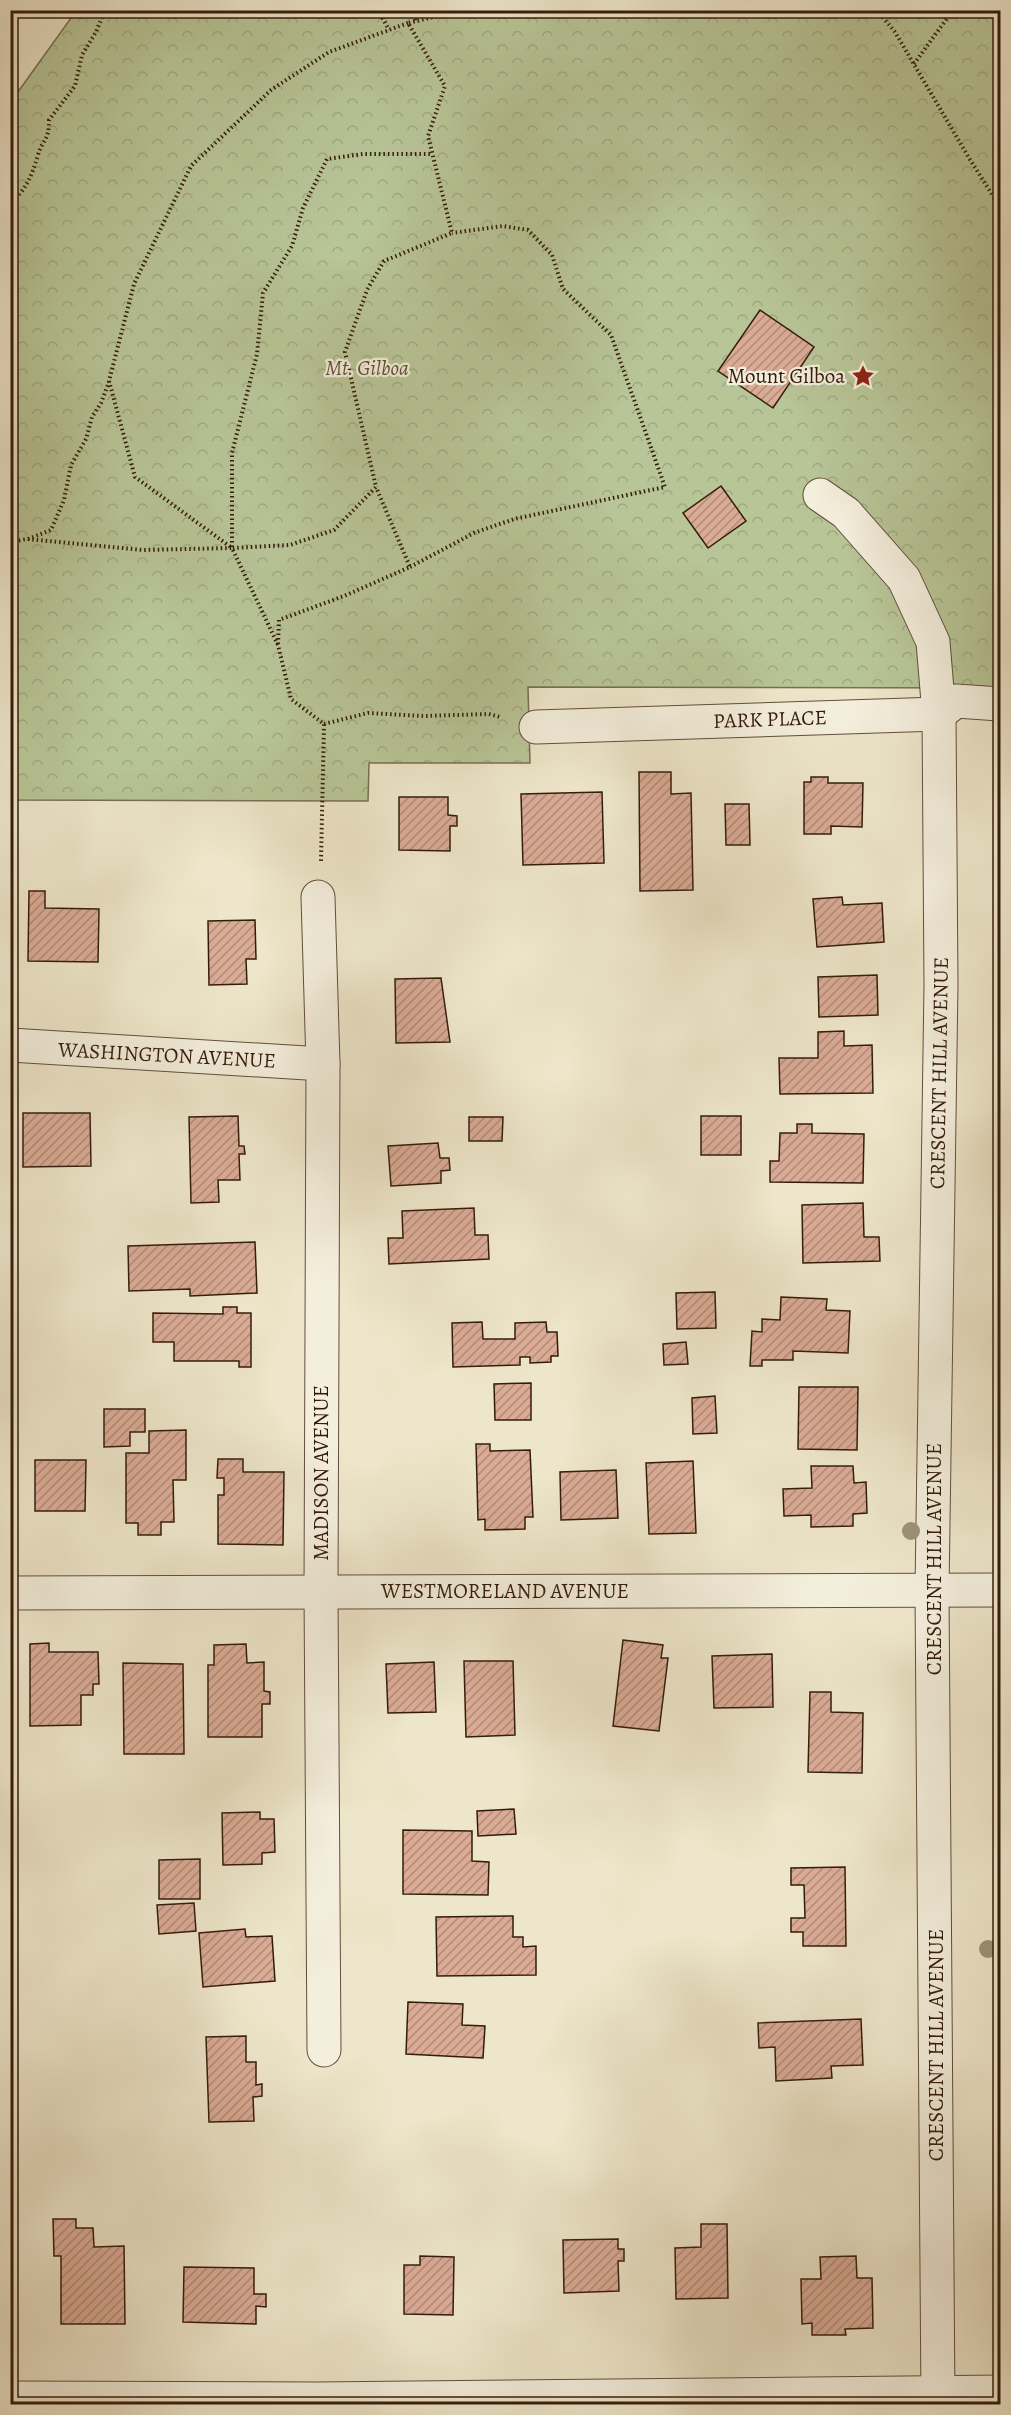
<svg xmlns="http://www.w3.org/2000/svg" width="1011" height="2415" font-family="Alegreya,serif">
  <defs>
    <pattern id="forest-crowns" width="20" height="18" patternUnits="userSpaceOnUse" patternTransform="scale(1.5)"><rect width="20" height="18" fill="#b8c597"/><path d="M2 6a3 3 0 1 1 6 0M12 15a3 3 0 1 1 6 0" fill="none" stroke="#9fa981"/></pattern>
    <pattern id="building-hatch" width="6" height="6" patternUnits="userSpaceOnUse" patternTransform="scale(1.5)"><rect width="6" height="6" fill="#daab95"/><path d="M-1 1l2-2M0 6l6-6M5 7l2-2" fill="none" stroke="#b28a78"/></pattern>
  </defs>
  <rect width="100%" height="100%" fill="#eee6ca"/>
  <filter id="stains"><feTurbulence type="fractalNoise" baseFrequency=".00333" numOctaves="4"/><feColorMatrix values="0 0 0 0 .2 0 0 0 0 .09 0 0 0 0 .02 0 0 0 .5 -.17"/></filter>
  <radialGradient id="worn" r=".72"><stop offset=".6" stop-color="#630" stop-opacity="0"/><stop offset="1" stop-color="#630" stop-opacity=".3"/></radialGradient>
  <!-- forest -->
  <path fill="url(#forest-crowns)" stroke="#767052" stroke-width="1.5" d="M76,11H1000V688L528,687L530,763H369L368,801L11,800L10,103Z"/>
  <!-- building -->
  <g fill="url(#building-hatch)" stroke="#341c0c" stroke-width="1.5">
    <path d="M760,310L814,347L773,408L718,371Z"/>
    <path d="M721,486L746,521L708,548L683,513Z"/>
    <path d="M639,772H671V794L691,793L693,890L640,891Z"/>
    <path d="M811,777H828V783H863L862,827L831,826V834H804V782H811Z"/>
    <path d="M602,792L604,863L523,865L521,794Z"/>
    <path d="M399,797H448V815L457,816V826H450V851L399,850Z"/>
    <path d="M725,804H749L750,845H726Z"/>
    <path d="M29,891H45V908L99,909L98,962L28,961Z"/>
    <path d="M842,897L843,905L882,903L884,942L817,947L813,899Z"/>
    <path d="M255,920L256,959H246L247,984L209,985L208,921Z"/>
    <path d="M877,975L878,1015L819,1017L818,977Z"/>
    <path d="M441,978L450,1042L396,1043L395,979Z"/>
    <path d="M844,1031V1046L872,1045L873,1093L780,1094L779,1058H818V1032Z"/>
    <path d="M23,1113H90L91,1166L23,1167Z"/>
    <path d="M238,1116L239,1146H244L245,1154H239L240,1180H218L219,1202L191,1203L189,1117Z"/>
    <rect x="701" y="1116" width="40" height="39"/>
    <path d="M469,1117H503L502,1141H469Z"/>
    <path d="M797,1124H812V1133L864,1134L863,1183L770,1182V1161H779L780,1133H797Z"/>
    <path d="M438,1143L440,1158H449L450,1170L441,1171V1183L391,1186L388,1146Z"/>
    <path d="M863,1203L864,1237H879L880,1261L803,1263L802,1205Z"/>
    <path d="M474,1208L475,1235H488L489,1259L389,1264L388,1238H403L402,1211Z"/>
    <path d="M255,1242L257,1293L190,1296V1289L129,1291L128,1246Z"/>
    <path d="M715,1292L716,1328L677,1329L676,1293Z"/>
    <path d="M781,1297L827,1299L826,1310L850,1311L848,1353L793,1351V1360H762V1366H750L752,1331L762,1332V1319L780,1320Z"/>
    <path d="M223,1307H237V1313H251V1367H239V1361H174V1342H153V1313L223,1314Z"/>
    <path d="M482,1322L483,1339H515V1323L546,1322L547,1332H557L558,1356H551V1362L530,1363V1357H520V1365L453,1367L452,1323Z"/>
    <path d="M686,1342L688,1364L664,1365L663,1344Z"/>
    <path d="M531,1383V1420H495L494,1384Z"/>
    <path d="M799,1387H858L857,1450L798,1449Z"/>
    <path d="M715,1396L717,1433L693,1434L692,1398Z"/>
    <path d="M104,1409H145V1432H130V1446L104,1447Z"/>
    <path d="M186,1430V1480H173L174,1522H161V1535H138V1523H126V1453H149V1431Z"/>
    <path d="M476,1444H490V1451L530,1450L533,1517H525V1529L485,1530V1519L478,1520Z"/>
    <path d="M218,1459H243V1472H284L283,1545L218,1544V1495H224V1478H217Z"/>
    <path d="M35,1460H86L85,1511H35Z"/>
    <path d="M693,1461L696,1533L649,1534L646,1463Z"/>
    <path d="M811,1466H853L854,1483L866,1482L867,1513L853,1514V1526L811,1527V1515L784,1516L783,1489L812,1488Z"/>
    <path d="M616,1470L618,1518L561,1520L560,1472Z"/>
    <path d="M623,1640L663,1645L661,1658H668L659,1731L613,1726Z"/>
    <path d="M49,1643V1652H98L99,1684H93V1695H81V1725L30,1726V1644Z"/>
    <path d="M246,1644L247,1663L264,1662V1691L270,1692V1704H262V1737H208V1665H214V1645Z"/>
    <path d="M772,1654L773,1707L714,1708L712,1656Z"/>
    <path d="M464,1661H513L515,1735L466,1737Z"/>
    <path d="M434,1662L436,1712L388,1713L386,1664Z"/>
    <path d="M123,1663L183,1664L184,1754H124Z"/>
    <path d="M810,1692H831V1712L863,1713L862,1773L808,1772Z"/>
    <path d="M514,1809L516,1834L478,1836L477,1811Z"/>
    <path d="M260,1812V1819H274L275,1852L262,1853V1864L223,1865L222,1813Z"/>
    <path d="M403,1830L472,1831V1861L489,1862L488,1895L403,1894Z"/>
    <path d="M200,1859V1899H159V1860Z"/>
    <path d="M845,1867L846,1946H803V1932H791V1918H805L804,1885H791V1868Z"/>
    <path d="M194,1903L196,1931L159,1934L157,1905Z"/>
    <path d="M513,1916V1937H523V1947L536,1946V1975L437,1976L436,1917Z"/>
    <path d="M245,1929L246,1937L272,1936L275,1981L203,1987L199,1933Z"/>
    <path d="M408,2002L463,2004L462,2025L485,2026L483,2058L406,2054Z"/>
    <path d="M861,2019L863,2065L831,2066L832,2078L776,2081L775,2047L759,2048L758,2023Z"/>
    <path d="M246,2036V2062H256V2085L262,2084V2096L253,2097L254,2121L209,2122L206,2037Z"/>
    <path d="M53,2219H76V2228H93L94,2247L124,2246L125,2324H61V2256H54Z"/>
    <path d="M701,2224H727L728,2298L676,2299L675,2248L701,2247Z"/>
    <path d="M618,2239V2249H624V2261H618L619,2291L564,2293L563,2240Z"/>
    <path d="M420,2256L454,2257L453,2315L404,2314V2265H420Z"/>
    <path d="M856,2256L857,2278H872L873,2328L845,2329L846,2335H812V2323L802,2324L801,2279H821L820,2257Z"/>
    <path d="M184,2267L254,2268V2294H266V2307L256,2306V2324L183,2322Z"/>
  </g>
  <g fill="none" stroke-linecap="round" stroke-linejoin="round">
    <!-- minor casing -->
    <g stroke="#624e3c" stroke-width="35">
      <g id="minor">
        <path d="M820,495L846,513L904,579L933,642L939,714L941,985L932,1590L938,2404"/>
        <path d="M536,727L939,714L956,701L1000,704"/>
        <path d="M318,897L323,1064L321,1591L324,2050"/>
        <path d="M10,1045L323,1064"/>
        <path d="M10,1593L1000,1590"/>
        <path d="M10,2398L315,2399L1000,2392"/>
      </g>
    </g>
    <!-- path -->
    <g stroke="#341c0c" stroke-width="4" stroke-dasharray="1.5 3" stroke-linecap="butt">
      <path d="M378,10L389,30"/>
      <path d="M413,10L416,21"/>
      <path d="M877,10L895,32L969,158L1000,207"/>
      <path d="M408,23L329,52L271,90L191,166L134,284L109,381L135,477L232,548L290,545L334,530L376,487L345,352L367,290L384,261L452,233L428,136L445,86L408,23L464,10"/>
      <path d="M914,64L953,10"/>
      <path d="M10,205C27,187 31,178 38,155C43,138 49,142 49,120L75,86L82,55L96,32L105,10"/>
      <path d="M28,539L51,530L64,500L71,465L86,439L92,417L101,403L109,382"/>
      <path d="M10,542L27,539L143,550L232,548L278,645L291,699L324,724L321,861"/>
      <path d="M232,547V453L257,354L263,293L292,246L303,208L327,159L363,154H431"/>
      <path d="M410,567L474,533L514,519L665,487L611,335L563,289L552,255L528,230L503,226L452,233"/>
      <path d="M278,644L279,620L344,596L410,567L376,487"/>
      <path d="M324,724L368,713L424,716L489,714L500,717"/>
    </g>
    <!-- minor -->
    <use href="#minor" stroke="#f4efdd" stroke-width="33"/>
  </g>
  <!-- trees -->
  <g fill="#9e9379">
    <circle cx="911" cy="1531" r="9"/>
    <circle cx="988" cy="1949" r="9"/>
  </g>
  <!-- icons -->
  <defs>
    <g id="sight-bare" transform="scale(1.8)"><path d="M0-6L1.8-2.2L6-1.7L2.9 1.2L3.7 5.4L0 3.3L-3.7 5.4L-2.9 1.2L-6-1.7L-1.8-2.2Z" fill="#8f2418" stroke="#f4efdd" stroke-width="2.5" paint-order="stroke"/></g>
  </defs>
  <g fill-rule="evenodd">
    <use href="#sight-bare" x="863" y="376"/>
  </g>
  <g text-anchor="middle" dominant-baseline="central" stroke-width="4.5" stroke-linejoin="round" paint-order="stroke">
    <!-- park labels -->
    <g font-size="21" font-style="italic" fill="#5c4f36" stroke="#f4efdd">
      <text x="367" y="368">Mt. Gilboa</text>
    </g>
    <!-- poi labels -->
    <g font-size="21" fill="#341c0c" stroke="#f4efdd" text-anchor="end">
      <text x="845" y="376">Mount Gilboa</text>
    </g>
    <!-- street labels -->
    <g font-size="21" fill="#341c0c" stroke="#f4efdd">
      <text transform="translate(770 719) rotate(-2)">PARK PLACE</text>
      <text transform="translate(167 1055) rotate(3)">WASHINGTON AVENUE</text>
      <text transform="translate(939 1073) rotate(-89)">CRESCENT HILL AVENUE</text>
      <text transform="translate(321 1473) rotate(-90)">MADISON AVENUE</text>
      <text transform="translate(934 1559) rotate(-90)">CRESCENT HILL AVENUE</text>
      <text x="505" y="1591">WESTMORELAND AVENUE</text>
      <text transform="translate(936 2045) rotate(-90)">CRESCENT HILL AVENUE</text>
    </g>
  </g>
  <!-- margin -->
  <rect width="1011" height="2415" fill="none" stroke="#eee6ca" stroke-width="36"/>
  <rect x="12" y="12" width="987" height="2391" fill="none" stroke="#341c0c" stroke-width="3"/>
  <rect x="18" y="18" width="975" height="2379" fill="none" stroke="#341c0c" stroke-width="1.5"/>
  <rect width="100%" height="100%" filter="url(#stains)"/>
  <rect width="100%" height="100%" fill="url(#worn)"/>
</svg>
